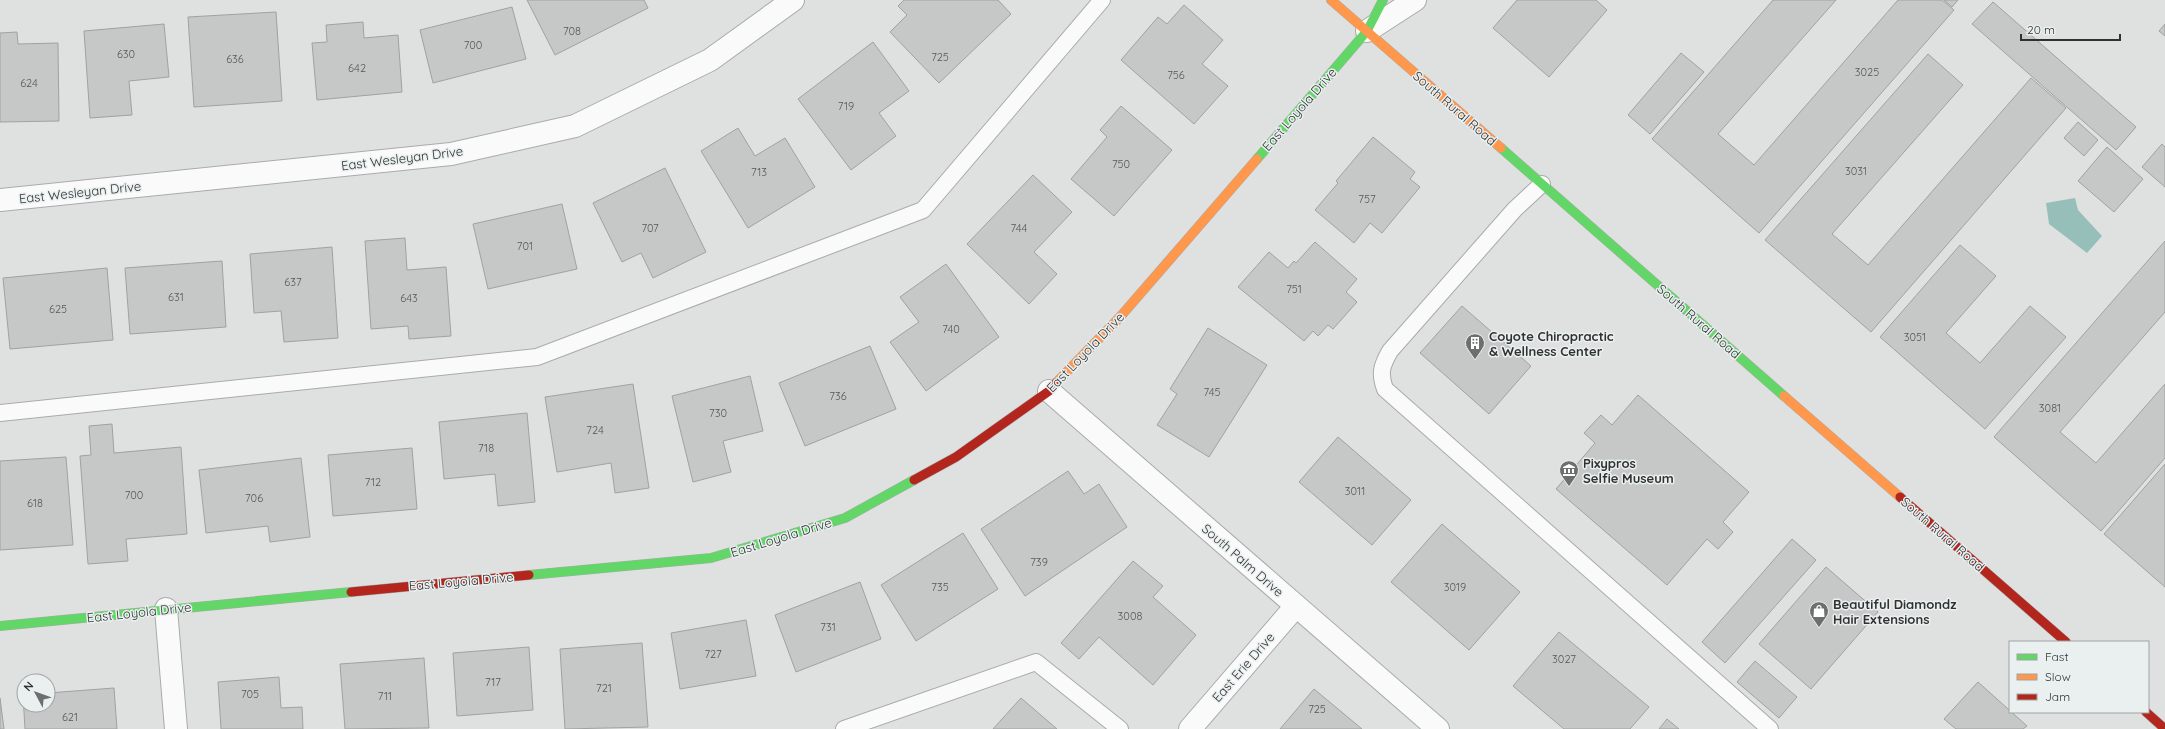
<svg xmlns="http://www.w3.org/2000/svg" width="2165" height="729" font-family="Quicksand,sans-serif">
  <rect width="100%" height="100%" fill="#dee1e0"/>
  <!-- water -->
  <path fill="#97bfba" d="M2075,198L2078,210L2102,236L2087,253L2049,224L2046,203Z"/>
  <!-- building -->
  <g fill="#c5c8c7" stroke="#a0a2a2">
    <path d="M527,0H644L648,8L555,55Z"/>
    <path d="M904,0H998L1011,14L939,83L890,32L907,15L898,6Z"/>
    <path d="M1517,0H1596L1607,10L1549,77L1493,28Z"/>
    <path d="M1773,0H1836L1718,134L1754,165L1898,0H1942L1954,10L1759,233L1652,139Z"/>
    <path d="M1944,0H1958L1952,7Z"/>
    <path d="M1993,2L2136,127L2116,150L1972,24Z"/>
    <path d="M1184,5L1223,40L1202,64L1228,86L1194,124L1121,60L1158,17L1167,24Z"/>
    <path d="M512,7L526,59L433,83L420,30Z"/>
    <path d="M276,12L282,101L194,107L188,17Z"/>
    <path d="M363,22L364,38L398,35L402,92L317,100L312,43L327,42L326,25Z"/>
    <path d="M164,24L169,77L129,81L132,115L90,118L84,31Z"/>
    <path d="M2165,24V36L2159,31Z"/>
    <path d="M17,32L18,44L58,43L59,121L0,122V33Z"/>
    <path d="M873,42L909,91L879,113L896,136L851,170L798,99Z"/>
    <path d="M1681,53L1704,72L1650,134L1628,115Z"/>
    <path d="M1928,54L1963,85L1832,234L1868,265L2031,78L2066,108L1871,332L1765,240Z"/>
    <path d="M1121,106L1172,150L1114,216L1071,179L1107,137L1100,130Z"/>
    <path d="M2078,122L2098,140L2084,156L2064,138Z"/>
    <path d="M738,128L755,156L785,138L815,187L748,228L701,151Z"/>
    <path d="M1373,137L1415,172L1410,179L1420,187L1382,233L1370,223L1354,243L1315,210L1338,183L1336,181Z"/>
    <path d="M2162,144L2165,147V187L2142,167Z"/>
    <path d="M2107,147L2143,179L2114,212L2078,181Z"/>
    <path d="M665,168L706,252L653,278L641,253L622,262L593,203Z"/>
    <path d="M1033,175L1072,212L1034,252L1057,274L1029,304L967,244Z"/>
    <path d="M562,204L577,269L488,289L473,224Z"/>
    <path d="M405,238L407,270L446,267L451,336L409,339L408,326L371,329L365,241Z"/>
    <path d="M2165,241V312L2060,432L2096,463L2165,384V458L2101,531L1994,437Z"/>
    <path d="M1315,242L1357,279L1346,292L1357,302L1333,329L1328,325L1318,336L1313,331L1304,341L1238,287L1269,252L1288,268L1294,261L1296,263Z"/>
    <path d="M1960,245L1996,276L1946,333L1980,363L2030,306L2066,337L1985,429L1880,337Z"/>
    <path d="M332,247L338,338L284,342L281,311L254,313L250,254Z"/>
    <path d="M222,261L226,327L130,334L125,268Z"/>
    <path d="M946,264L999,337L926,391L890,342L919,322L900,297Z"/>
    <path d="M107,268L113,340L10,349L3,278Z"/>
    <path d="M1462,306L1531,366L1489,414L1420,353Z"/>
    <path d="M1208,328L1267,365L1209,457L1157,425L1177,394L1170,389Z"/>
    <path d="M870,346L896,409L805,446L779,383Z"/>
    <path d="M750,376L763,431L723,441L731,472L693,482L672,396Z"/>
    <path d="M633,384L649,488L615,493L611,463L557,472L545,397Z"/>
    <path d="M1638,395L1749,492L1723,522L1733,532L1718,549L1707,539L1667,585L1556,489L1595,443L1584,433L1601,415L1612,425Z"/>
    <path d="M527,413L535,502L498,506L495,474L444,479L439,422Z"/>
    <path d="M112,424L114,453L181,447L187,534L126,539L128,561L88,564L80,456L91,455L89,426Z"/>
    <path d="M1338,437L1411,500L1372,545L1299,482Z"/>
    <path d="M412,448L417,509L333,516L328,455Z"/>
    <path d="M66,457L73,545L0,550V461Z"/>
    <path d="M301,458L310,537L270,542L268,526L206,533L199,470Z"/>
    <path d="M2165,464V587L2104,534Z"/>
    <path d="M1068,471L1084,494L1099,484L1127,527L1025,596L981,529Z"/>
    <path d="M1442,524L1520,592L1469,650L1391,582Z"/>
    <path d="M963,533L998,589L916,641L881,585Z"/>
    <path d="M1792,539L1816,560L1725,663L1702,642Z"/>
    <path d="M1133,561L1163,586L1153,597L1196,635L1153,685L1099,637L1079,659L1061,643Z"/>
    <path d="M1826,567L1878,612L1811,689L1759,644Z"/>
    <path d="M860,582L881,639L796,672L775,615Z"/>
    <path d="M746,620L756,676L680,689L671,633Z"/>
    <path d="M1559,632L1649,707L1630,729H1564L1513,686Z"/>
    <path d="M642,643L648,727L565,729L560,649Z"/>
    <path d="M529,647L533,710L457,716L453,653Z"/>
    <path d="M424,658L429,728L345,729L340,664Z"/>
    <path d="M1755,661L1797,697L1779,718L1737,682Z"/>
    <path d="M279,677L281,708L302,707L303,729H221L218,682Z"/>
    <path d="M1978,682L2027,726L2023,729H1956L1944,719Z"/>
    <path d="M114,688L117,729H25L23,695L24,705H48V693Z"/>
    <path d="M1314,689L1362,729H1280Z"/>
    <path d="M0,698L4,729H0Z"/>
    <path d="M1021,698L1057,729H993Z"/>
    <path d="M1667,719L1679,729H1659Z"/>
  </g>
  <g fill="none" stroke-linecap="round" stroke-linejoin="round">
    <!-- lane casing -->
    <g stroke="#a9abab" stroke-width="18">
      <g id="lane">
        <path d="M1542,184L1515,209L1390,351C1382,365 1379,373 1385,389L1770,729"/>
        <path d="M0,413L537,357L923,210L1102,0"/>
        <path d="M844,729L1036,662L1120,729"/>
      </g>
    </g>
    <!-- street casing -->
    <g stroke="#a9abab" stroke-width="24">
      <g id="street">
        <path d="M1367,31L1415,0"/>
        <path d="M0,200L451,154L575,126L710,60L793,0"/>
        <path d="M1049,391L1438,729"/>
        <path d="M166,609L176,729"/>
        <path d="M1190,729L1296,606"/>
      </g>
    </g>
    <!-- fast casing -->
    <g stroke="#a9abab" stroke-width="10">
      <g id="fast">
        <path d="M1501,148L1784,396"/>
        <path d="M1257,159L1367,31L1383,0"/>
        <path d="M529,575L711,558L845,518L914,480"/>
        <path d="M0,626L351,592"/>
      </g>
    </g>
    <!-- slow casing -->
    <g stroke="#a9abab" stroke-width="10">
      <g id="slow">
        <path d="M1331,0L1501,148"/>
        <path d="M1056,383L1120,317L1257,159"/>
        <path d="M1784,396L1900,497"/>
      </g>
    </g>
    <!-- jam casing -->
    <g stroke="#a9abab" stroke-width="10">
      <g id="jam">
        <path d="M914,480L956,457L1049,391L1056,383"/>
        <path d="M1900,497L2066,642"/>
        <path d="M351,592L529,575"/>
        <path d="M2146,712L2165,729"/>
      </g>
    </g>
    <!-- lane -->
    <use href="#lane" stroke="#fafafa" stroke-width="16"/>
    <!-- street -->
    <use href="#street" stroke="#fafafa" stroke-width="22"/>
    <!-- fast -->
    <use href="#fast" stroke="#63d668" stroke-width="9"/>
    <!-- slow -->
    <use href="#slow" stroke="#ff974d" stroke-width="9"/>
    <!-- jam -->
    <use href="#jam" stroke="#b3261e" stroke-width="9"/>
  </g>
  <!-- icons -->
  <defs>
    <g id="building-pin" transform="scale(1)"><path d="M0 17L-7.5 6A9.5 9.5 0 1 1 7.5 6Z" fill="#6d6f6f" stroke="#eaefef"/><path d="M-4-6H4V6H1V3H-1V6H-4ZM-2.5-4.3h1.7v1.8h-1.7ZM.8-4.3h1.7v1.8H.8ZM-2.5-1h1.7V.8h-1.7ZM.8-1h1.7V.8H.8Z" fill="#fff"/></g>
    <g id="museum-pin" transform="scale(1)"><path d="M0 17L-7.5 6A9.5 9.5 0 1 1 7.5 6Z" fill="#6d6f6f" stroke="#eaefef"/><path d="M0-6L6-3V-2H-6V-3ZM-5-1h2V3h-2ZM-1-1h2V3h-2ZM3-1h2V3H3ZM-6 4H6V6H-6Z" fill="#fff"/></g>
    <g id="shop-pin" transform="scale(1)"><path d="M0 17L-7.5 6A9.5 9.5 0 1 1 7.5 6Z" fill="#6d6f6f" stroke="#eaefef"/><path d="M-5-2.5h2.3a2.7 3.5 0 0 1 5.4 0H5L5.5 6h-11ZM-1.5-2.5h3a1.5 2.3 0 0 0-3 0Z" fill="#fff"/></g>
  </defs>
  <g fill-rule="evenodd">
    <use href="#building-pin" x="1475" y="343"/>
    <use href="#museum-pin" x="1569" y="470"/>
    <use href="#shop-pin" x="1819" y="611"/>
  </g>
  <g text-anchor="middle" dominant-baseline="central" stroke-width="3" stroke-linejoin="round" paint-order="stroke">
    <!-- number labels -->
    <g font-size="11" fill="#555857">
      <text x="572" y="31">708</text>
      <text x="473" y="45">700</text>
      <text x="126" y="54">630</text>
      <text x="940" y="57">725</text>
      <text x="235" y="59">636</text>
      <text x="357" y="68">642</text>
      <text x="1867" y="72">3025</text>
      <text x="1176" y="75">756</text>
      <text x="29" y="83">624</text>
      <text x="846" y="106">719</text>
      <text x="1121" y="164">750</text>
      <text x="1856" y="171">3031</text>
      <text x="759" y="172">713</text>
      <text x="1367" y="199">757</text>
      <text x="650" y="228">707</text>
      <text x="1019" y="228">744</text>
      <text x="525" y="246">701</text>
      <text x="293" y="282">637</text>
      <text x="1294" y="289">751</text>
      <text x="176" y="297">631</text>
      <text x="409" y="298">643</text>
      <text x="58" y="309">625</text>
      <text x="951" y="329">740</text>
      <text x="1915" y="337">3051</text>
      <text x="1212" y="392">745</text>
      <text x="838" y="396">736</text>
      <text x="2050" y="408">3081</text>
      <text x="718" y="413">730</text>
      <text x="595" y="430">724</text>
      <text x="486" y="448">718</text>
      <text x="373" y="482">712</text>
      <text x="1355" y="491">3011</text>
      <text x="134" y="495">700</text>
      <text x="254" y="498">706</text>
      <text x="35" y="503">618</text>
      <text x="1039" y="562">739</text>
      <text x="940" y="587">735</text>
      <text x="1455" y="587">3019</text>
      <text x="1130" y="616">3008</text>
      <text x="828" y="627">731</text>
      <text x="713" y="654">727</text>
      <text x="1564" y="659">3027</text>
      <text x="493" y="682">717</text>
      <text x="604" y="688">721</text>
      <text x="250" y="694">705</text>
      <text x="385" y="696">711</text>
      <text x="1317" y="709">725</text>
      <text x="70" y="717">621</text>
    </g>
    <!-- street labels -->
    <g font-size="13" fill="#303232" stroke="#eaefef">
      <text transform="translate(1455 108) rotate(41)">South Rural Road</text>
      <text transform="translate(1299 109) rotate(-49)">East Loyola Drive</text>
      <text transform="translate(402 158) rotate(-7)">East Wesleyan Drive</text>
      <text transform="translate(80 192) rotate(-6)">East Wesleyan Drive</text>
      <text transform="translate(1699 321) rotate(41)">South Rural Road</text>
      <text transform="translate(1085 352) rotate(-46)">East Loyola Drive</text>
      <text transform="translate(1943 534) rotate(41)">South Rural Road</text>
      <text transform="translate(781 537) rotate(-17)">East Loyola Drive</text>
      <text transform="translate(1243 560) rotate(41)">South Palm Drive</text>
      <text transform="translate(461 581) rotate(-5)">East Loyola Drive</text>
      <text transform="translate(139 612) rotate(-6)">East Loyola Drive</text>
      <text transform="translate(1243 667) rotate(-49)">East Erie Drive</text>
    </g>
    <!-- poi labels -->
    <g font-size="13" font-weight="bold" fill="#303232" stroke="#eaefef" text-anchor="start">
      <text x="1489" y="336">Coyote Chiropractic<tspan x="1489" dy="15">&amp; Wellness Center</tspan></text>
      <text x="1583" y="463">Pixypros<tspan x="1583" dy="15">Selfie Museum</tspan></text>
      <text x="1833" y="604">Beautiful Diamondz<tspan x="1833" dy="15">Hair Extensions</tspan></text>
    </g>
  </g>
  <!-- legend -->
  <rect x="2009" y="641" width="140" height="72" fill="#eaefef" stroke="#a0a3a3"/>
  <rect x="2017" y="654" width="20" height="6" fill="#63d668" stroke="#a0a3a3"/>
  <text x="2045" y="661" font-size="12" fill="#303232">Fast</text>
  <rect x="2017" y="674" width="20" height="6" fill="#ff974d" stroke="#a0a3a3"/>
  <text x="2045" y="681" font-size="12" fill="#303232">Slow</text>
  <rect x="2017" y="694" width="20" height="6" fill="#b3261e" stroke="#a0a3a3"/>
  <text x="2045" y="701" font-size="12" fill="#303232">Jam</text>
  <!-- north arrow -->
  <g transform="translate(36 693) rotate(311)"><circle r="19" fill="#eaefef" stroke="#a0a3a3"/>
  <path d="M0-3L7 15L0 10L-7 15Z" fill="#6d6f6f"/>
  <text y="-6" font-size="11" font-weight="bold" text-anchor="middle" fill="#303232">N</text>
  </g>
  <!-- scale -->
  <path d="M2021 34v6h99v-6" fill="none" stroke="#303232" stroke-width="2"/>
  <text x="2027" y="34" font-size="12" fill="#303232" stroke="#eaefef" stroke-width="3" paint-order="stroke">20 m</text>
</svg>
